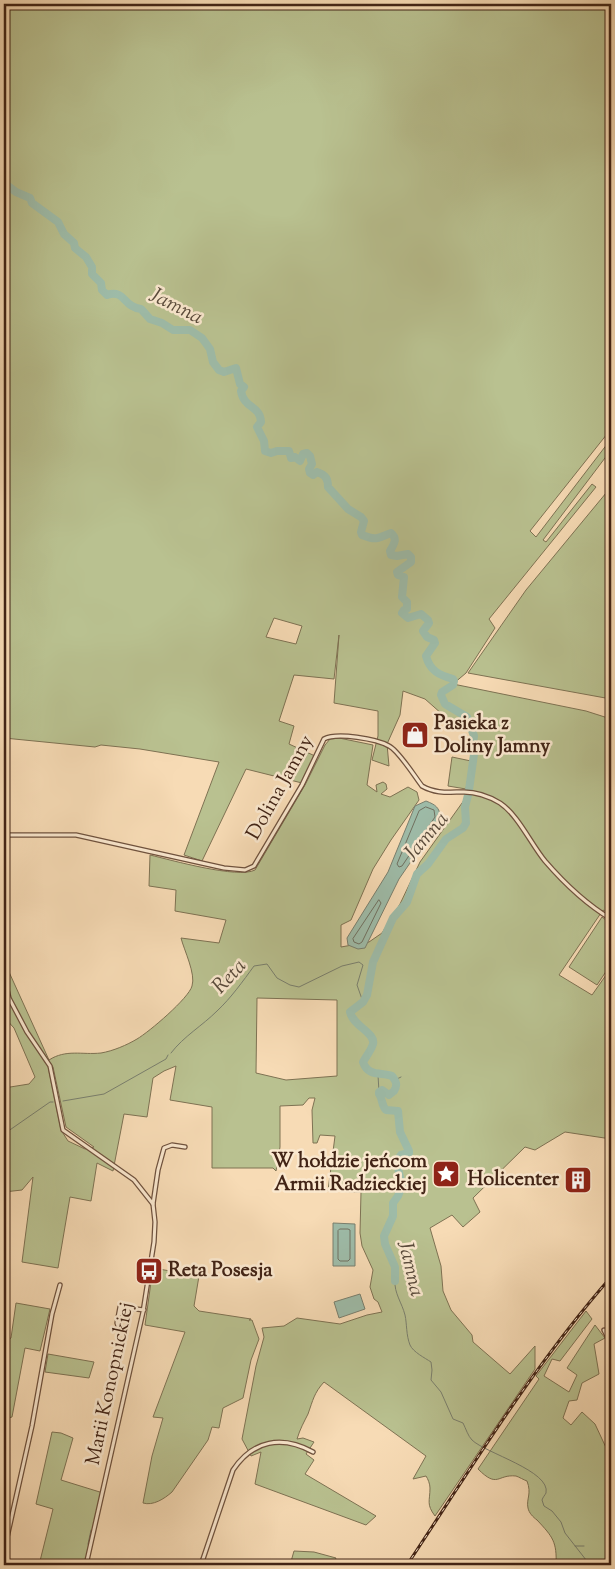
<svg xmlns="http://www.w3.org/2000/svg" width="615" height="1569" font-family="'Sorts Mill Goudy',serif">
  <rect width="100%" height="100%" fill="#f7dbb5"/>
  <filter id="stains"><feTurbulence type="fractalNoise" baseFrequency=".004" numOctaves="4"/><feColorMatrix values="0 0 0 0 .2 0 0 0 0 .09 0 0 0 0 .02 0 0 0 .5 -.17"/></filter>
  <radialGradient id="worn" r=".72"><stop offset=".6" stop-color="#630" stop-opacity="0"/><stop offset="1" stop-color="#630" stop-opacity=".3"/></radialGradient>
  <!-- green -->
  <g fill="#b9c190" stroke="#7e7253" fill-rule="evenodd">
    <path d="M4,4H611V429L530,531L536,537L611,439V450L543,540L546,542L592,484L596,487L489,619L495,628L466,673L453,684L586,711L611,719V915L603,910L559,975L592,995L611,968V1139L565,1132L535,1150L525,1147L473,1198L480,1212L463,1227L452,1215L430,1228L441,1266L443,1291L451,1310L472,1335L473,1342L510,1374L535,1346V1369L435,1516C426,1504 430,1501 430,1488C430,1484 428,1479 426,1476L413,1479L426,1456L324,1382C314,1393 313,1400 308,1414C304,1422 300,1429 297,1439L303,1438L314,1442L306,1454L314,1460L305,1474L376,1516L366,1525L255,1484L261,1452L251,1456L242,1439L256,1366L264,1337L262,1328L284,1326L297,1318L340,1324L367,1315L382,1312L378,1302L374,1299L370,1287L373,1270L362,1246L360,1233L361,1192L328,1191L335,1136L320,1135L317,1143H313L312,1110L315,1098H309L303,1105L280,1106V1147L276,1171L273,1168H212V1107L170,1100L176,1066L164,1071L153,1078L147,1117L124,1114L113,1171L97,1163L91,1201L70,1197L58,1268L22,1262L33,1177L22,1190L4,1192V1088L29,1084L35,1077L14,1028L4,1017V961L49,1060C66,1049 82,1055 101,1053C113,1051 127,1045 137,1039C149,1032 189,998 192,986C196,974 184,950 181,938L219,943L226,920L175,911L176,890L149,886L150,855C171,860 238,879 255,870L305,785L325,745L330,739L339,738L373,745L367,785L377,792L376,785L383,782L386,784L387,789L381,794L390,797L408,787L417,792L419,800L391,840L373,869L351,920L341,925V947L369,942L382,933L400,904L420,862L472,789L475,760L470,729L451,722L425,699L403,691L400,715L387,744L389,766L372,760L378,736V711L334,703L339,635L334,679L294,675L279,721L294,726L289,744L315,756L302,783L246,769L202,861L184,855L219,762L140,749L101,745L95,747L4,738ZM274,618L302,626L296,644L266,637ZM257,998L337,1000V1076L286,1080L256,1073ZM49,1061L53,1067L66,1127L94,1147L85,1149L68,1141L61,1130L48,1066Z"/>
    <path d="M611,487V699L468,673L526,590Z"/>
    <path d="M452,757L471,761L466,789L448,786Z"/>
    <path d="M602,917L611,924V964L597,985L569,967Z"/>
    <path d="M153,1268L199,1276L194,1306L199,1311L251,1319L249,1320H252L259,1339L251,1360L243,1398L223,1408L219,1428L212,1427L208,1440L172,1492C164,1499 153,1506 143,1503L152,1456L163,1418L153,1417L185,1332L145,1325Z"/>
    <path d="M16,1303L50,1309L40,1351L25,1348L12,1417L4,1419V1352L6,1341L11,1338Z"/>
    <path d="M586,1311L592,1319L560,1361L552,1359L544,1376L569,1392L577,1375L567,1368L595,1325L605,1338L594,1344L599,1374L582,1383L577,1400L569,1401L563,1418L571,1425L582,1412L595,1424L609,1454H611V1565H556C557,1542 553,1537 537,1520C533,1517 529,1513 528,1508C526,1499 532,1494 527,1481C524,1480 519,1477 516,1476C497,1474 498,1489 478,1469L539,1379L536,1376Z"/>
    <path d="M48,1354L94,1362L89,1378L45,1372Z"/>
    <path d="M52,1432L61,1433L73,1438L61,1480L103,1493L86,1565H39L53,1509L36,1504Z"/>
    <path d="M294,1551L314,1552L336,1558L333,1565H290Z"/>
  </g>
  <!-- water -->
  <g fill="#9ebca9" stroke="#797f6e">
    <path d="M426,801C436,805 439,807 441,818L399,879L365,948L358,949L348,945L347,938L388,872L415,806Z"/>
    <path d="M333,1223L355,1224V1266H333Z"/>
    <path d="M360,1294L365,1309L339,1318L334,1302Z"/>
  </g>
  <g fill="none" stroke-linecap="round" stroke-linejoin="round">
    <!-- shore -->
    <g stroke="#707060" stroke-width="1">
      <path d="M426,807L434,810L435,817L402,866L399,867L397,864L419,811Z"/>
      <path d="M379,900L381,903L362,942L359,944L354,942L353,939Z"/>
      <path d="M340,1229H348L350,1230V1259L348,1261H340L338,1259V1231Z"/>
    </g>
    <!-- stream -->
    <g stroke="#797f6e" stroke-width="1">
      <path d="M171,1053C184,1036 202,1026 217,1011C231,998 243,981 254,966L267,964L277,978L290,985L299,987L342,966L359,962L363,965L357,985L363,1002"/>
      <path d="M378,1075L379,1092"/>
      <path d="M395,1080L401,1077"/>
      <path d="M63,1101L104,1094L166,1059L168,1055"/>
      <path d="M4,1134L50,1102H53"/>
      <path d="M395,1281C394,1293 402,1303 405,1315C407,1324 406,1335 410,1345C413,1352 425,1358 431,1362L432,1370L431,1380L441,1392L453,1419L463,1423C466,1429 468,1436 472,1440C485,1453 551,1471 546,1493C545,1495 543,1497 542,1500L544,1506L552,1511L561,1522L565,1533L590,1565"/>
      <path d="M88,1544L91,1530"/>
      <path d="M575,1546H584"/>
    </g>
    <!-- river -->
    <g stroke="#9ebca9" stroke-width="8">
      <path d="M4,183L16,192L30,198L32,203L58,222L64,234L74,243L75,248L86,257L92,267V274L101,283L102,290L107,295C125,289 123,307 141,309L150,319L162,323L173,330H190L202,338L210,349L213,362L219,370L224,372L236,368L240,384L244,387L241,391C244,409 260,405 261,422L257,427L264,441L265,451L271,453L277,451H289L291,458L295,457L300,461L303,454L307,453L310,456L312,464L309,469L310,473L313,475L317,472C326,475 328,479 328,487L348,509L361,517L364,521L361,532L362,535C377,541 377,538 391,533C398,539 394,544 390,551L391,555L397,556L408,554L411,557V562L397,572L398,575L404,577L402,597L407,602V609L404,610L402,613L408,618L421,614L428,620L429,623L423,631L427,637L434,640L435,643L426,656C430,671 439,675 453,679L454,681L453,685L442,692L441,695L445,704L467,717L474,736L473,742L475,747L469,790"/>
      <path d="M395,1281V1267L385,1244L384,1236L393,1216V1203L398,1196L402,1186L398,1168L399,1158L401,1155L409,1153V1151L400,1132L398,1111L386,1110C381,1105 383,1099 379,1094V1092L382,1090L389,1095L394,1091C398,1085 396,1081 392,1076C381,1072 368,1077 363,1062C366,1056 371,1051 373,1044C376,1033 353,1026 350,1012L363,1002L367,995L373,962L393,918L407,902L417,874L428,864L446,839L463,828L466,823L465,807L468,795"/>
    </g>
    <!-- minor casing -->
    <g stroke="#6f523e" stroke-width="5.5">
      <g id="minor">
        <path d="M4,835H76L224,868L245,870L254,866L302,785L324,739C337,732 377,739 389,746C399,751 415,777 422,786C436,794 449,792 464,792C476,792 490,797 500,803C518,815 531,844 545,861C564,883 586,904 611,919"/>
        <path d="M4,977L9,998L27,1032L50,1066L63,1130L134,1180L153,1204L155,1222L154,1242L143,1312L86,1565"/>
        <path d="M153,1204L158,1170L164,1148L172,1145L185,1147"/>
        <path d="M119,1329L117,1323L120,1307L144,1310"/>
        <path d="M604,1330L611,1344"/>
        <path d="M4,1551L32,1426L52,1314L60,1285"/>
        <path d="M201,1565L233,1470C253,1440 282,1435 313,1452"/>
      </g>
    </g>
    <!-- minor -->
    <use href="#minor" stroke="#fae8cf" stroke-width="3"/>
    <!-- rail casing -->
    <g stroke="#422416" stroke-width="3">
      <path id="rail" d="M407,1565C472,1467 533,1366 611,1277"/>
    </g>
    <!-- rail -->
    <use href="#rail" stroke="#fae8cf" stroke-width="1" stroke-dasharray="4" stroke-linecap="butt"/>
  </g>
  <!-- icons -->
  <defs>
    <g id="shop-square" transform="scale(1.4375)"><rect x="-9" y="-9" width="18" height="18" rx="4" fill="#8f2418" stroke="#fae8cf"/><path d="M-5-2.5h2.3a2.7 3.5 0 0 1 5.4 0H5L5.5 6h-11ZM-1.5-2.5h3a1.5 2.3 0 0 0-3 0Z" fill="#fff"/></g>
    <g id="sight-square" transform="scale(1.4375)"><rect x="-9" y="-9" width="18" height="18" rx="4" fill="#8f2418" stroke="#fae8cf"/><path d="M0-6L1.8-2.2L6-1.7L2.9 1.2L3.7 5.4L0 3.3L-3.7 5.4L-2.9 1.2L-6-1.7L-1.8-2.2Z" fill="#fff"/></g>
    <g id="building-square" transform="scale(1.4375)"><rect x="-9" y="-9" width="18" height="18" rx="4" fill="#8f2418" stroke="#fae8cf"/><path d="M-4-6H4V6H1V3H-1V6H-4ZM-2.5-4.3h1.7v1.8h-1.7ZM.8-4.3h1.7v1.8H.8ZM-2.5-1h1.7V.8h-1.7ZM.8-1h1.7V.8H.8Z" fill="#fff"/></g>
    <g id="bus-square" transform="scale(1.4375)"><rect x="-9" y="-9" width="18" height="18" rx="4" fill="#8f2418" stroke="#fae8cf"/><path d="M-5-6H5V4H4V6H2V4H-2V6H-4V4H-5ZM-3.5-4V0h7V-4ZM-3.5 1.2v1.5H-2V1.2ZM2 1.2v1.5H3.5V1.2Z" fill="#fff"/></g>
  </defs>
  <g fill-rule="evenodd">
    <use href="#shop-square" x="415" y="735"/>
    <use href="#sight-square" x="446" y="1174"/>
    <use href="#building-square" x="578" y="1180"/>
    <use href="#bus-square" x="149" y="1271"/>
  </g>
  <g text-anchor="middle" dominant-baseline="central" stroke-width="5" stroke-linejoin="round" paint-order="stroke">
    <!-- poi labels -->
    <g font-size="20" font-weight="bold" fill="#422416" stroke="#fae8cf" text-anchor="start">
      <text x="434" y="724">Pasieka z<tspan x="434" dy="23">Doliny Jamny</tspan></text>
      <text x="427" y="1162" text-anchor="end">W hołdzie jeńcom<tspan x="427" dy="23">Armii Radzieckiej</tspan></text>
      <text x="559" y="1180" text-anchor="end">Holicenter</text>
      <text x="168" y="1271">Reta Posesja</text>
    </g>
    <!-- street labels -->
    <g font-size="20" fill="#422416" stroke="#fae8cf">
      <text transform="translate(281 788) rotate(-61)">Dolina Jamny</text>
      <text transform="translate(111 1384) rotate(-78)">Marii Konopnickiej</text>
    </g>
    <!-- water labels -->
    <g font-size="21" font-style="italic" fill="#594a3b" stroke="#fae8cf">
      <text transform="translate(176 307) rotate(27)">Jamna</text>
      <text transform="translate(427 837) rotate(-49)">Jamna</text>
      <text transform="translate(230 977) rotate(-47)">Reta</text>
      <text transform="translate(410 1269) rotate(77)">Jamna</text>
    </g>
  </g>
  <!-- margin -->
  <rect width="615" height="1569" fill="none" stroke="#f7dbb5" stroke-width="20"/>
  <rect x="5" y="5" width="605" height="1559" fill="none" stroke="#422416" stroke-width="2.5"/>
  <rect x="10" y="10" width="595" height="1549" fill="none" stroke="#422416"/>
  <rect width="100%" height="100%" filter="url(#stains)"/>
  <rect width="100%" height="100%" fill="url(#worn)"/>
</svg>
